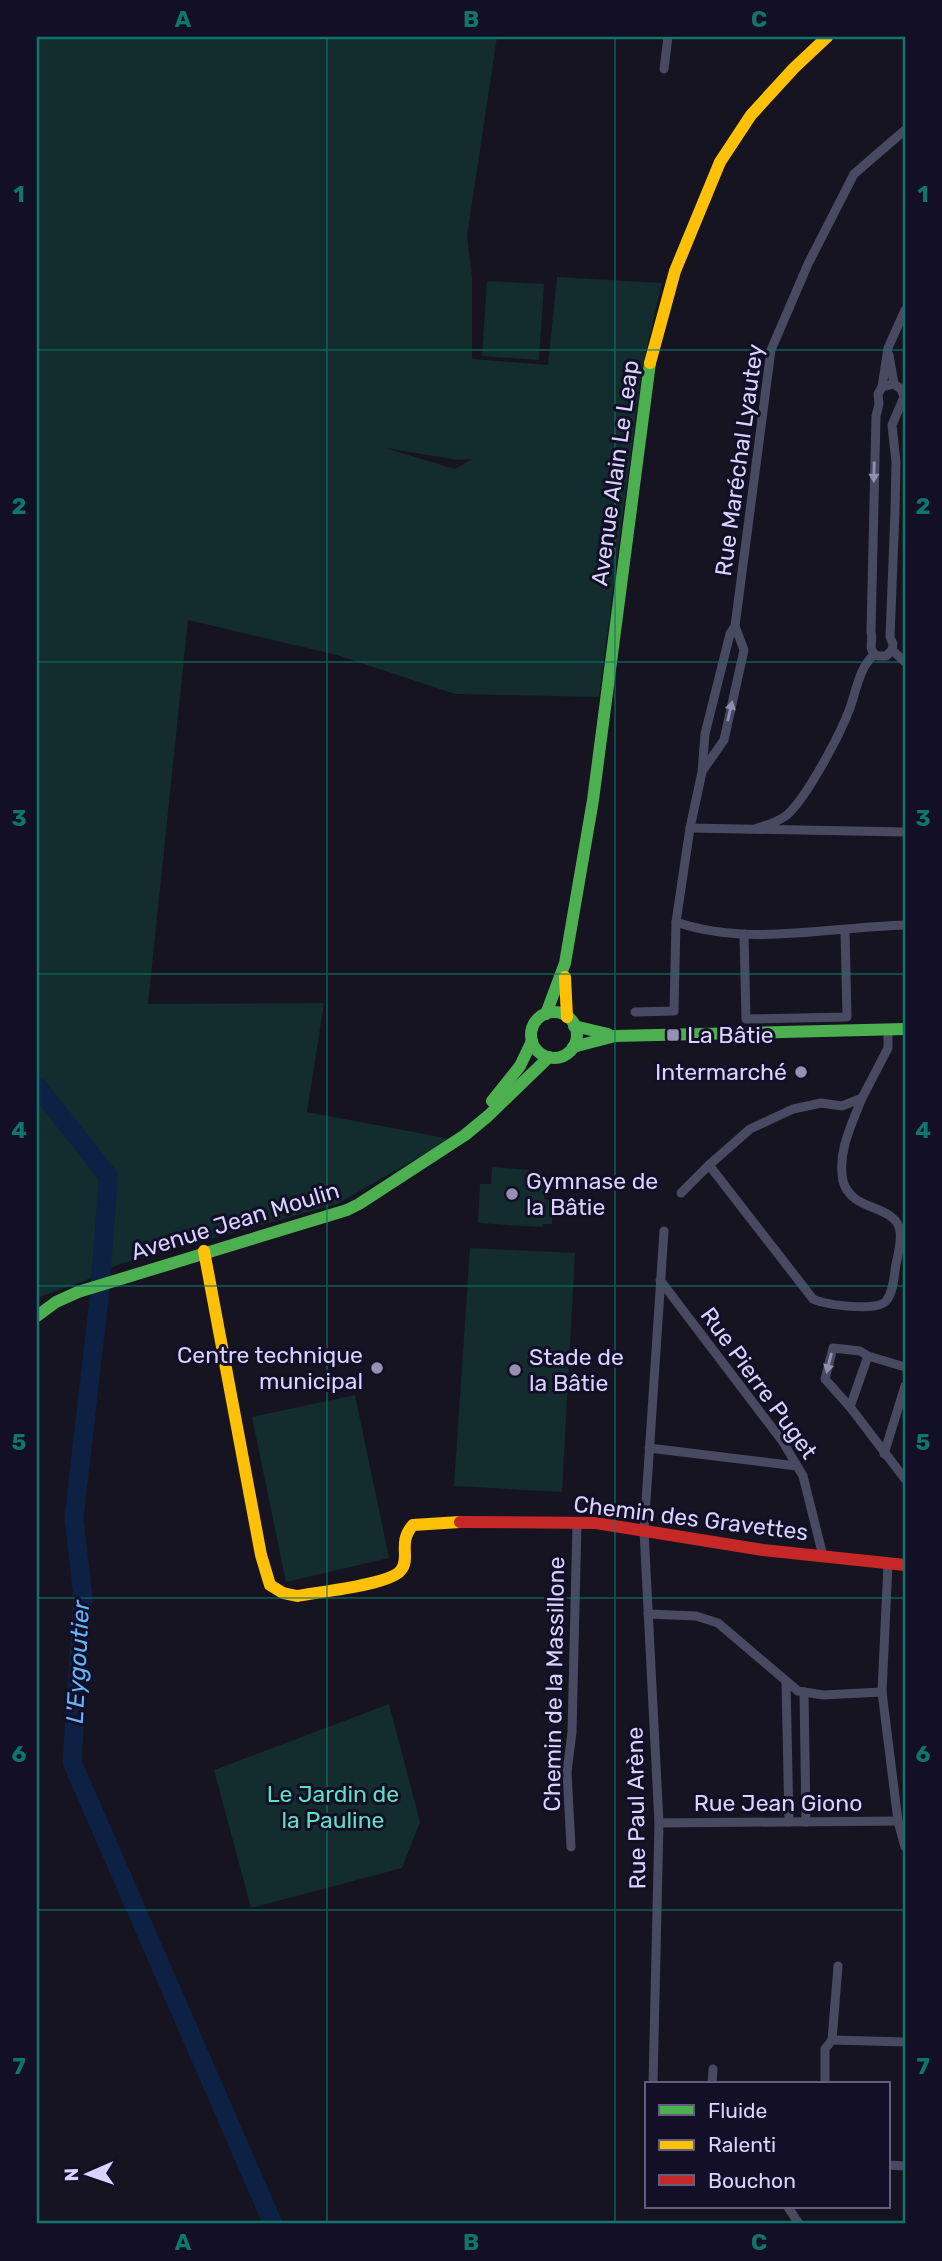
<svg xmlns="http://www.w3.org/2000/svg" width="942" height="2261" font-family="Rubik,sans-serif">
  <rect width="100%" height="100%" fill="#161421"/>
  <!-- green -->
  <g fill="#132c2d" fill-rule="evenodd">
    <path d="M37,37H497L467,236L472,277V359L548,365L557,277L662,283L642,369L599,697L455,694L337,655L188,620L148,1004L324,1003L307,1112L451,1139L337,1204L120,1264L84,1281L37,1298ZM385,448L458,460L472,459L455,469Z"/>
    <path d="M487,281L544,284L539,360L482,356Z"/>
    <path d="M492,1167L542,1171L541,1187L545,1188L544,1199L553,1200L552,1224H543L542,1227L478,1223L480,1184H491Z"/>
    <path d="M470,1248L575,1253L562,1492L454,1486Z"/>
    <path d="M355,1395L389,1558L286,1582L252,1417Z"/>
    <path d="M389,1704L420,1822L402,1868L251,1908L214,1770Z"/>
  </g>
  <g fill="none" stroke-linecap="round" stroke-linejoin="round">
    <!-- river -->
    <path stroke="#0d2144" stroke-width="19" d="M37,1086L108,1176V1184L99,1299L74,1518L83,1598L72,1762L273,2224"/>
    <!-- street -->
    <g stroke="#4a4962" stroke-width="9">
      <path d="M664,69L668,37"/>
      <path d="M889,355L894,384"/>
      <path d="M882,387L894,384L901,389L904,397L892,425L896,462L895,511L890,637L893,644L892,650"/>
      <path d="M892,650L886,656H878C866,650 874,642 871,632L876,416L879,404L878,394L882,387L888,348L905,310"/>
      <path d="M892,650L905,662"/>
      <path d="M703,770L724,740L744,650L735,626"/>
      <path d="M690,828L905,832"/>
      <path d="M757,828C768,825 778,822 787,815C807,797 840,735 850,708C856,691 860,666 874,655"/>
      <path d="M676,922C749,947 830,927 905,925"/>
      <path d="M744,934L746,1019L847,1017L845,930"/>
      <path d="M635,1012L674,1011L676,922L690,828L702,772L705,734L730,634L735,626L771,350L808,264L854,174L905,130"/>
      <path d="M862,1098C852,1124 837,1152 843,1181C851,1211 890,1204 899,1227C903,1237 898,1254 896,1264C894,1275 894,1292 886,1301C877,1312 826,1305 813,1299L709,1165L750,1129L793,1109L821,1103L842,1106Z"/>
      <path d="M862,1098L888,1048V1030"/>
      <path d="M681,1193L709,1165"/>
      <path d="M660,1280L783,1442L803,1476L823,1556"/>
      <path d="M905,1367L868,1356L850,1407L905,1479"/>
      <path d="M850,1407L825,1379L833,1348L860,1351L868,1356"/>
      <path d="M649,1448L797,1466"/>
      <path d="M884,1454L905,1386"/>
      <path d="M888,1564L882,1692L898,1821L905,1847"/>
      <path d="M648,1614L696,1616L718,1623L798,1691L823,1695L882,1692"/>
      <path d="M786,1681L789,1822"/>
      <path d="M804,1692L806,1822"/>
      <path d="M659,1823L898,1821"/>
      <path d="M571,1847L567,1772L572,1732L577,1523"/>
      <path d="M838,1966L832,2040L905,2042"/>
      <path d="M653,2084L659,1823L644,1531L664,1231"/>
      <path d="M712,2084L713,2069"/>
      <path d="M825,2084V2049L832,2040"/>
      <path d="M888,2165L905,2166"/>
      <path d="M788,2207L799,2224"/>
    </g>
    <!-- fast -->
    <g stroke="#4caf50" stroke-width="12">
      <circle cx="554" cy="1035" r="23"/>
      <path d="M546,1014L565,963L593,800L650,363"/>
      <path d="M574,1026L608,1034"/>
      <path d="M573,1047L615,1036L905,1029"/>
      <path d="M492,1101L520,1066L532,1041"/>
      <path d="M37,1316L56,1302L78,1292L347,1210L359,1204L465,1135L488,1116L549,1057"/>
    </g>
    <!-- slow -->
    <g stroke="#ffc107" stroke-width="12">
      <path d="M650,363L675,271L720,162L751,115L794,68L827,37"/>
      <path d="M565,977L567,1017"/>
      <path d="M204,1251L261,1555L270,1585L283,1593L297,1596C317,1592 391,1585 401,1570C411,1558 397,1543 413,1525L460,1522"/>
    </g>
    <!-- jam -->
    <path stroke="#c62828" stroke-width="12" d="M460,1522L596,1523L763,1550L905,1565"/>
  </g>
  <!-- one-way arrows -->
  <defs><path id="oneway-solid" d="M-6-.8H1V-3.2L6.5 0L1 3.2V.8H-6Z" transform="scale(1.75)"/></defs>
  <g fill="#928eb0">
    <use href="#oneway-solid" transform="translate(874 472) rotate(91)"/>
    <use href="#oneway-solid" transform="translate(730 711) rotate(-77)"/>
    <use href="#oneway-solid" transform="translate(829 1363) rotate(104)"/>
  </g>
  <!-- grid -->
  <path fill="none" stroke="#0f766e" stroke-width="2" stroke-opacity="0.55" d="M327,37V2224M615,37V2224M37,350H905M37,662H905M37,974H905M37,1286H905M37,1598H905M37,1910H905"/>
  <!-- markers -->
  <g fill="#9591b1" stroke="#130f26" stroke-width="2.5">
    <rect x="666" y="1028" width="14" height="14" rx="3.5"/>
    <circle cx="801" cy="1072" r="7"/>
    <circle cx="512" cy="1194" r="7"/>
    <circle cx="377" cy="1368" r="7"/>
    <circle cx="515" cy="1370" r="7"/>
  </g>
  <g text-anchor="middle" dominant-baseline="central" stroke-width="6" stroke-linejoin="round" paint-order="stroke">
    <!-- street labels -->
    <g font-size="23" fill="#d9d4ff" stroke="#130f26">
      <text transform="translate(739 460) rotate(-82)">Rue Maréchal Lyautey</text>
      <text transform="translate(615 473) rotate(-82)">Avenue Alain Le Leap</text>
      <text transform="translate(235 1221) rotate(-17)">Avenue Jean Moulin</text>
      <text transform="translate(759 1383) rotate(54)">Rue Pierre Puget</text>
      <text transform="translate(691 1518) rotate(7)">Chemin des Gravettes</text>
      <text transform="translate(554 1684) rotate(-89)">Chemin de la Massillone</text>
      <text x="778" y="1803">Rue Jean Giono</text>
      <text transform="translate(636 1808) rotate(-91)">Rue Paul Arène</text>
    </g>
    <!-- poi labels -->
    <g font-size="23" fill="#d9d4ff" stroke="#130f26" text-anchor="start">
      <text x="687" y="1035">La Bâtie</text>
      <text x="787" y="1072" text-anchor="end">Intermarché</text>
      <text x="526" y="1181">Gymnase de<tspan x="526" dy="26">la Bâtie</tspan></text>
      <text x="363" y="1355" text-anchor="end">Centre technique<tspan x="363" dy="26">municipal</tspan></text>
      <text x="529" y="1357">Stade de<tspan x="529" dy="26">la Bâtie</tspan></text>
    </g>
    <!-- park labels -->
    <g font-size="23" fill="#5fe0c0" stroke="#130f26">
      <text x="333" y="1794">Le Jardin de<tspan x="333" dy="26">la Pauline</tspan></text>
    </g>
    <!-- water labels -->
    <g font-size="24" font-style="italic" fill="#62b6ff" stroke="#130f26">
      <text transform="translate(78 1662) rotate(-87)">L'Eygoutier</text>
    </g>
  </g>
  <!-- border -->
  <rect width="942" height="2261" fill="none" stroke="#130f26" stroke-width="77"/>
  <!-- legend -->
  <rect x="645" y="2082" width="245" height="126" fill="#130f26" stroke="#625e7d" stroke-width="2"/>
  <rect x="659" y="2105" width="35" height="10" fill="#4caf50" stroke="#625e7d" stroke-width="2"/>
  <text x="708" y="2118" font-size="21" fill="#d9d4ff">Fluide</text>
  <rect x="659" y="2140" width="35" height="10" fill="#ffc107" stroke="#625e7d" stroke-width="2"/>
  <text x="708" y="2152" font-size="21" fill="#d9d4ff">Ralenti</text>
  <rect x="659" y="2175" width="35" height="10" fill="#c62828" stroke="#625e7d" stroke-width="2"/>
  <text x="708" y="2188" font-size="21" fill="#d9d4ff">Bouchon</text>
  <!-- north arrow -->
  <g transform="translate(88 2174) rotate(268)" stroke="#130f26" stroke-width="5" paint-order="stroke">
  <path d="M0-5L12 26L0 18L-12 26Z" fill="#d9d4ff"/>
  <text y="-10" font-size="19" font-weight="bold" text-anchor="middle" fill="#d9d4ff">N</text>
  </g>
  <rect x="38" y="38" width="866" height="2184" fill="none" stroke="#0f766e" stroke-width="2.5"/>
  <g font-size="23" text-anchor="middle" font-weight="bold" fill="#0f766e">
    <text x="183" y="27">A</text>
    <text x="471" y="27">B</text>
    <text x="759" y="27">C</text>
    <text x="19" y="202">1</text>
    <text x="923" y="202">1</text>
    <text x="19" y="514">2</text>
    <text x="923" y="514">2</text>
    <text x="19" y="826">3</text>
    <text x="923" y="826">3</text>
    <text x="19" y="1138">4</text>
    <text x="923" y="1138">4</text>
    <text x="19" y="1450">5</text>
    <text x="923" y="1450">5</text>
    <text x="19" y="1762">6</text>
    <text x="923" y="1762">6</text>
    <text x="19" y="2074">7</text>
    <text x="923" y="2074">7</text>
    <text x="183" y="2250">A</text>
    <text x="471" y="2250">B</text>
    <text x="759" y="2250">C</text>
  </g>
</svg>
